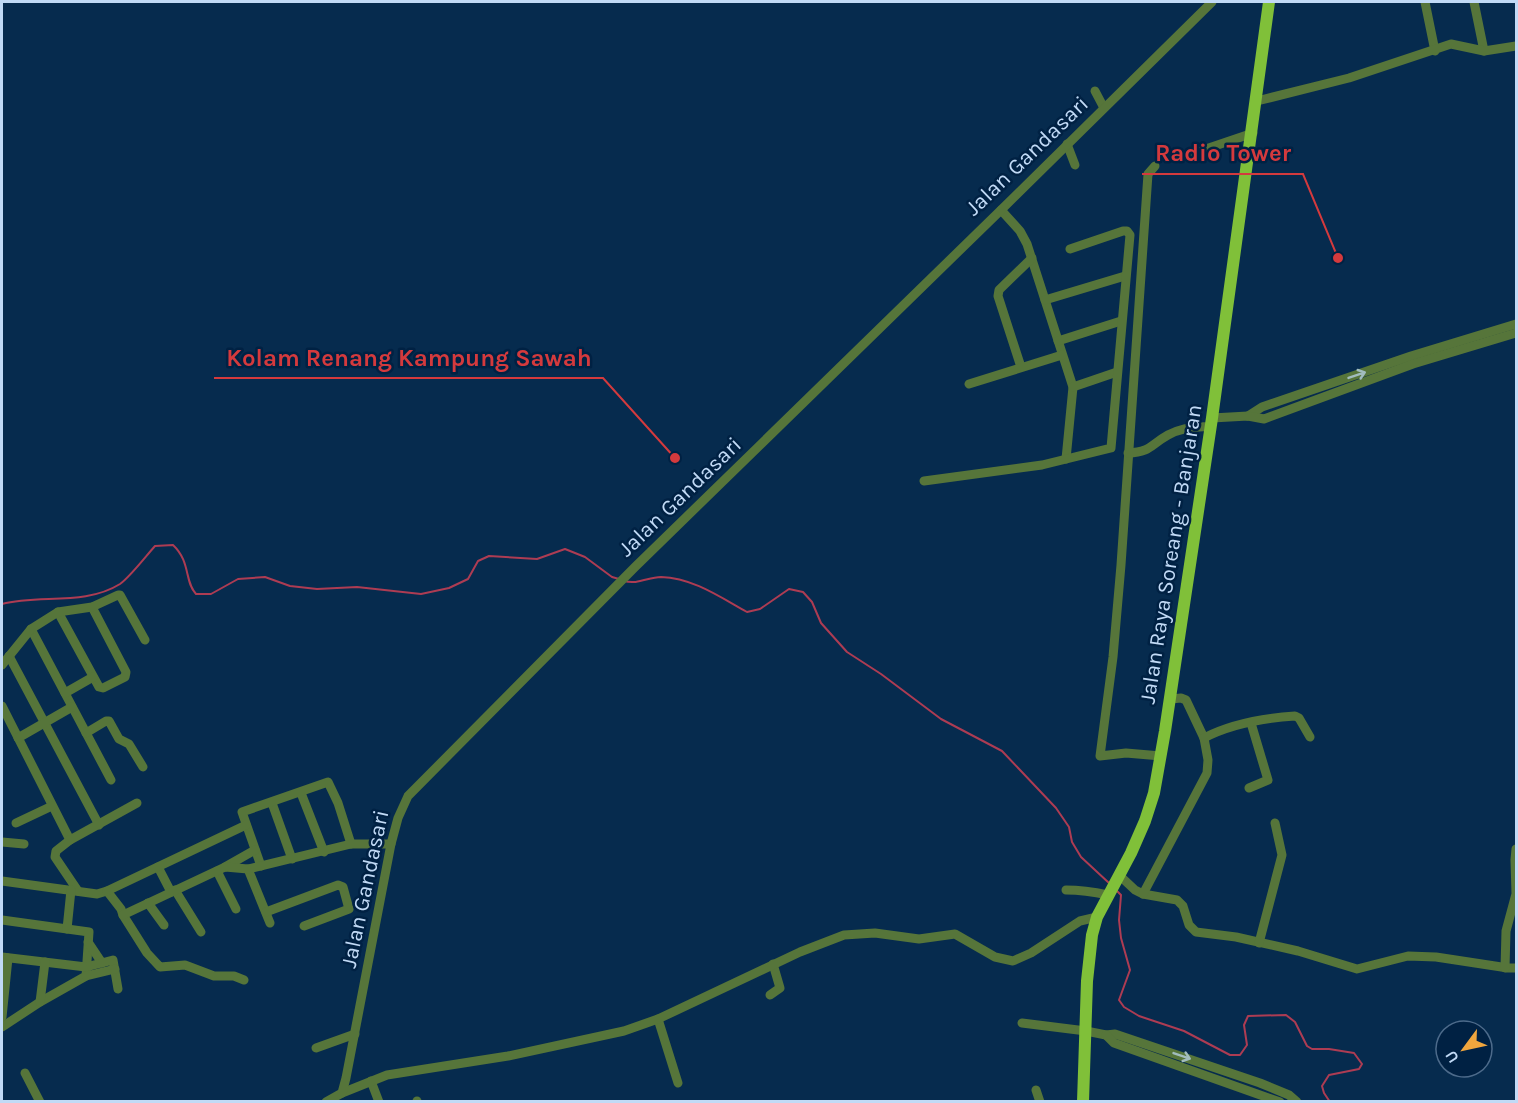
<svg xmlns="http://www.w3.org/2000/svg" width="1518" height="1103" font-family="Karla,sans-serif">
  <rect width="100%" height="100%" fill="#062b4e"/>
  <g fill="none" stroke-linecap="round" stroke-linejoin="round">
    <!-- stream -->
    <g stroke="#ad3c53" stroke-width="2">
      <path d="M624,581C638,585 648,577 661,577C693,578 720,597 747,612L760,609L789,589L803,592L812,602L821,623L847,652L881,674L941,719L1002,751L1056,808L1069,827L1072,842L1081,857L1109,883"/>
      <path d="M2,604C39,594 85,606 120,584C130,577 146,556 155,546L173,545C191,562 184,581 196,594H211L238,579L265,577L290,586L317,589L357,587L421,594L449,588L468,579L478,561L489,556L537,559L565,549L585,557L612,577L619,579"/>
      <path d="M1115,889L1121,895L1119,920L1121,938L1130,970L1119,1000L1124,1007L1139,1016L1184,1031L1230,1055H1240L1247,1045L1244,1025L1248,1016L1286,1015L1295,1022L1307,1046L1312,1049H1329L1354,1053L1362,1064L1359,1069L1329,1075L1322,1086L1324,1093L1330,1102"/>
    </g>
    <!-- minor -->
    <g stroke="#56753a" stroke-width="9">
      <path d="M1425,2L1435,51"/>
      <path d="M1474,2L1484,51"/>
      <path d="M1095,91L1104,108"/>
      <path d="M1257,101L1349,78L1451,44L1484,51L1516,46"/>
      <path d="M1067,144L1075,165"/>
      <path d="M1191,154L1253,133"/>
      <path d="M1155,166L1148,174L1121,565L1113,657L1100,756L1126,753L1161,756"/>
      <path d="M1001,210L1020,231L1027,244L1073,387L1066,459"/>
      <path d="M1045,300L1125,276"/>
      <path d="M1058,341L1121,321"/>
      <path d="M1021,367L998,296L999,290L1032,258"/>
      <path d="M969,384L1062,355"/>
      <path d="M1073,387L1117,372"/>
      <path d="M1248,416L1262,407L1411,356L1516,324"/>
      <path d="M1212,418L1248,416L1264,419L1413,364L1516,333"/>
      <path d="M1128,453C1151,452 1150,445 1168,435C1181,428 1196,426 1211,427"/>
      <path d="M924,481L1042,465L1111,448L1130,235L1127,231H1123L1070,249"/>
      <path d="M58,612L99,687L103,688L125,677L126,672L92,607"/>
      <path d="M31,629L111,780"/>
      <path d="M9,656L99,825"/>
      <path d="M2,665L31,629L58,612L92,607L118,595H120L145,640"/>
      <path d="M65,693L93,677"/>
      <path d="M1171,699L1181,698L1186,700L1204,738"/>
      <path d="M2,706L70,840"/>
      <path d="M86,733L106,721H109L119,739L129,744L143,767"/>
      <path d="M18,738L72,707"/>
      <path d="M1249,788L1268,780L1251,723"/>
      <path d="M301,793L324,852"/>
      <path d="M272,803L292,859"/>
      <path d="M16,823L52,806"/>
      <path d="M2,842L24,844"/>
      <path d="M261,866L242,812L328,782L338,803L351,844"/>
      <path d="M158,867L171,892"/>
      <path d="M225,867L255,850"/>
      <path d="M248,869L270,923"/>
      <path d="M217,871L236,909"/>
      <path d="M1119,875L1135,890L1143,894L1177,900L1183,906L1189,925L1196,932L1236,937L1298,951L1357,969L1408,956L1436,957L1508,968H1516"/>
      <path d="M2,881L97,894L107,891L121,909L123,915L147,953L160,967L185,965L214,976H234L244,980"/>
      <path d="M175,890L201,932"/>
      <path d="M1066,890C1079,890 1094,892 1108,895"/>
      <path d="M78,891L55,857L56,851L70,840L137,803"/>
      <path d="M107,891L246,825"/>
      <path d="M1143,894L1207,773L1208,760L1204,738C1231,724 1266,718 1295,716L1299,718L1310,737"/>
      <path d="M148,903L164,925"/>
      <path d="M266,912L338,885L343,887L349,909L304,926"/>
      <path d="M123,915L225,867L248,869L351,844H391"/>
      <path d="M2,920L89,932L86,976L40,1002L2,1027"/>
      <path d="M67,929L71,890"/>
      <path d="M88,942L102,963"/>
      <path d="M1259,943L1282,855L1275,823"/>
      <path d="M2,957L86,967L113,960L118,989"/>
      <path d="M1505,968L1506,931L1516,894L1515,860L1516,849"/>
      <path d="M86,976L115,969"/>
      <path d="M770,995L780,988L773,964"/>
      <path d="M40,1002L45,962"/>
      <path d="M2,1017L8,958"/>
      <path d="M658,1019L678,1083"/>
      <path d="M1022,1023L1086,1031L1106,1035L1115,1034L1260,1083L1289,1095L1297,1102"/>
      <path d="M1106,1035L1114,1043L1280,1102"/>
      <path d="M316,1048L355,1034"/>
      <path d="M25,1073L40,1102"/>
      <path d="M371,1081L379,1102"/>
      <path d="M1036,1090L1040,1102"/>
      <path d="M342,1093L387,1075L508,1056L624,1031L658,1019L800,952L844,935L875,933L919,939L955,934L995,957L1013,961L1031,953L1080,921L1097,917"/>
      <path d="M417,1101V1102"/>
      <path d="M326,1102L342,1093L346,1078L391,844L398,818L408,796L635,567L1001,210L1212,2"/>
    </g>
    <!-- major -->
    <path stroke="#80c039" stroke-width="12" d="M1083,1102L1087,981L1092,935L1097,917L1131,853L1145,821L1154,793L1165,731L1212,418L1269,2"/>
  </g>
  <!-- one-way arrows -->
  <defs><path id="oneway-shaft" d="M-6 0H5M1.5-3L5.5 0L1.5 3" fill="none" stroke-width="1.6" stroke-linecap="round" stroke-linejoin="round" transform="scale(1.5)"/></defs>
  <g stroke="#a1bcbe">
    <use href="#oneway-shaft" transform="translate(1357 375) rotate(-19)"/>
    <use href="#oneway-shaft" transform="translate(1182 1056) rotate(19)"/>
  </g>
  <g text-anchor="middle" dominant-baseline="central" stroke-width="5" stroke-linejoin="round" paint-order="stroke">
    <!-- street labels -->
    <g font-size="22" fill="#c1daf6" stroke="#002143">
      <text transform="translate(1027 156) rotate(-44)">Jalan Gandasari</text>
      <text transform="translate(680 497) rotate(-44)">Jalan Gandasari</text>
      <text transform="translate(1171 554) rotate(-81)">Jalan Raya Soreang - Banjaran</text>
      <text transform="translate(365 889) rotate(-78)">Jalan Gandasari</text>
    </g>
  </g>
  <!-- callouts -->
  <path fill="none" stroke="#d43a3d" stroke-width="2" d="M1338 258L1303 174H1142M675 458L603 378H214"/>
  <g fill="#d43a3d" stroke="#002143" stroke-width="2">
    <circle cx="1338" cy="258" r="6"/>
    <circle cx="675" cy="458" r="6"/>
  </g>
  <g font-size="24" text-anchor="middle" font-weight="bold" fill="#d43a3d" stroke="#002143" stroke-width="5" stroke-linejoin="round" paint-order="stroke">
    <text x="1223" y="161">Radio Tower</text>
    <text x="409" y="366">Kolam Renang Kampung Sawah</text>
  </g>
  <!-- border -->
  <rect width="1518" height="1103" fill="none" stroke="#c1daf6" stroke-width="6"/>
  <!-- north arrow -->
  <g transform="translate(1464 1049) rotate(237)"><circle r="28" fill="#002143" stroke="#4d6b8b" stroke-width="1.5"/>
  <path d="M0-4.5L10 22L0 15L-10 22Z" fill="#f0a63e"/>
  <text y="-9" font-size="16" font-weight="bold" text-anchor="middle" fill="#c1daf6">U</text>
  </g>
</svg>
